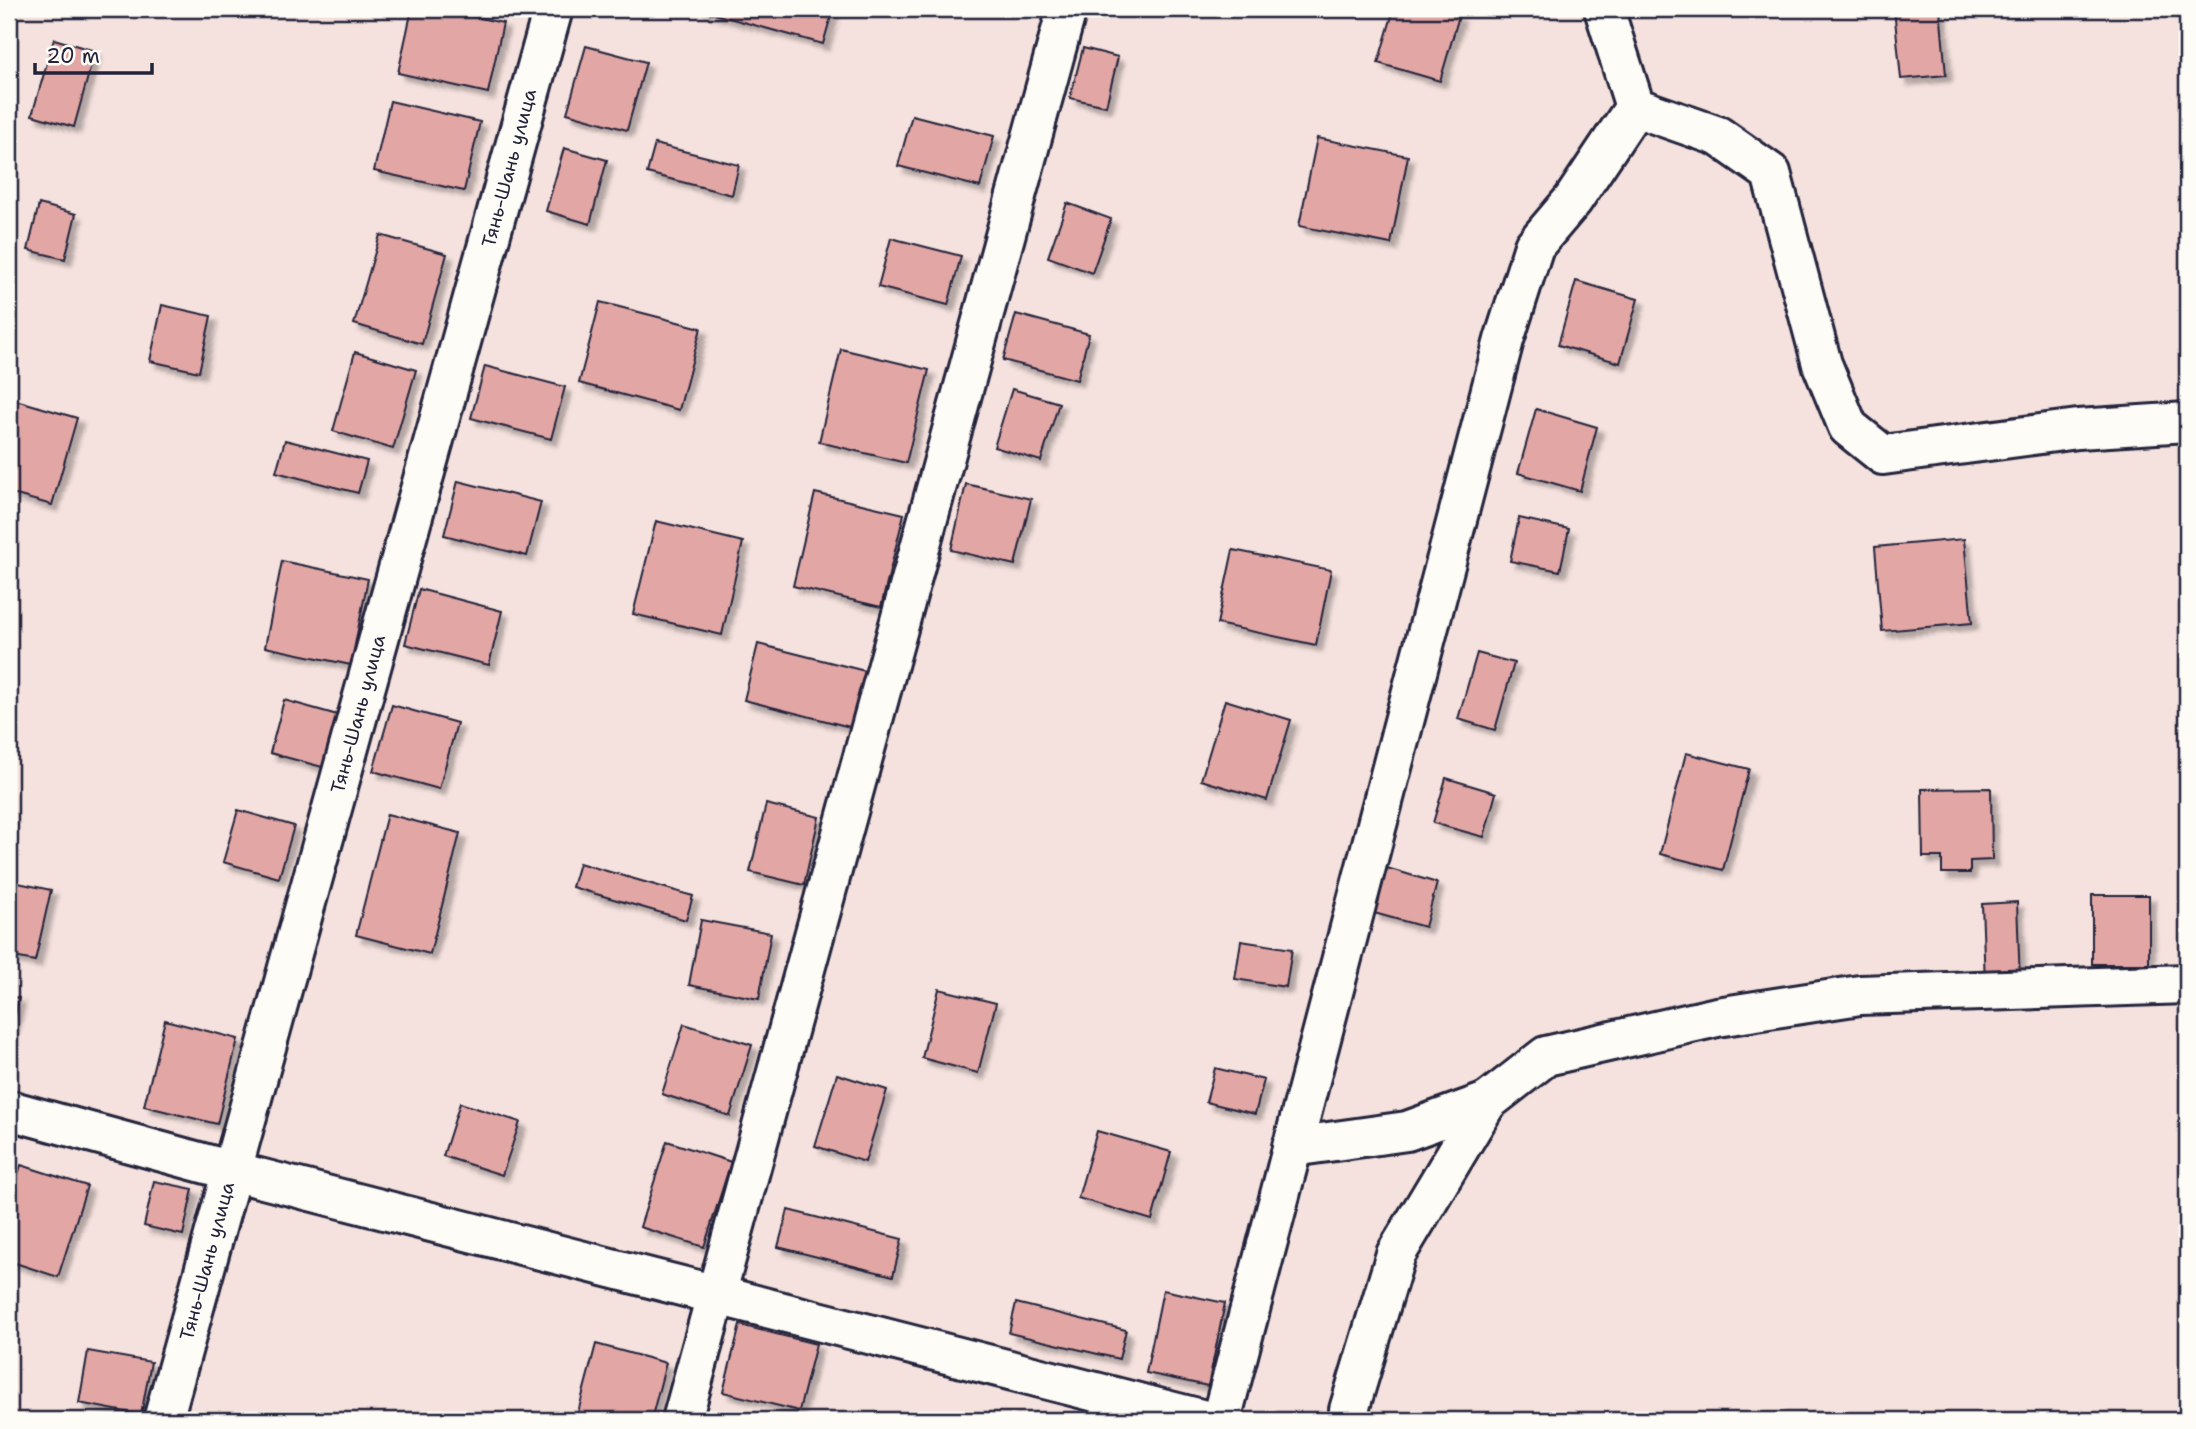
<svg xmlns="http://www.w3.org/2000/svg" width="2196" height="1429" font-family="'Shantell Sans',sans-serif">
  <defs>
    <filter id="shadow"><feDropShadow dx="6" dy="6" stdDeviation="2" flood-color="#0004"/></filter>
  </defs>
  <rect width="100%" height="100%" fill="#f5e2de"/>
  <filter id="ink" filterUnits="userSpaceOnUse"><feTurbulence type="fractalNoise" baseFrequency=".0143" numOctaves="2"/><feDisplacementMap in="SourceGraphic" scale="14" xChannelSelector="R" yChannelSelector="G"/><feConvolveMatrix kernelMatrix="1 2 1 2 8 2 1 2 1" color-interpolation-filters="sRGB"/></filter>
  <g filter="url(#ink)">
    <!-- building -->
    <g fill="#e2a7a5" stroke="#22223b" stroke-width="2" filter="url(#shadow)">
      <path d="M412,9H438L503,23L488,93L398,73Z"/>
      <path d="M696,9H833L823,44Z"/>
      <path d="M1394,9H1431L1459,16L1440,81L1378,63Z"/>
      <path d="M1894,9H1940L1946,75L1901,79Z"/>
      <path d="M54,39L95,51L74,127L32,115Z"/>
      <path d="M586,46L646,62L627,130L567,113Z"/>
      <path d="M1083,48L1118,57L1106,106L1070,98Z"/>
      <path d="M390,101L480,122L464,191L374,171Z"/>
      <path d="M912,115L994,136L980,187L898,166Z"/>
      <path d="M1317,138L1408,156L1391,244L1299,226Z"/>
      <path d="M655,144L739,165L732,195L647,173Z"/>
      <path d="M564,148L607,160L590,224L546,211Z"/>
      <path d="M1067,203L1111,219L1092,273L1048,257Z"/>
      <path d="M39,204L76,214L65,259L28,250Z"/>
      <path d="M380,235L447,254L422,344L354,324Z"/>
      <path d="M891,238L961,256L948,305L878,287Z"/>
      <path d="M1576,281L1638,299L1620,363L1558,345Z"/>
      <path d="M600,302L701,328L679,410L579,383Z"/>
      <path d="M162,305L211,316L199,372L150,361Z"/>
      <path d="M1016,314L1089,334L1077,380L1003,360Z"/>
      <path d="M841,349L929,370L906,463L819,442Z"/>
      <path d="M355,352L416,370L393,449L333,431Z"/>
      <path d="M485,366L565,387L551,439L471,418Z"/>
      <path d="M1012,389L1059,403L1041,461L994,447Z"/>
      <path d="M9,398L77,418L52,505L9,493Z"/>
      <path d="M1536,409L1597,427L1580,491L1518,473Z"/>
      <path d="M285,440L367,461L358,493L276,472Z"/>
      <path d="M458,481L541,502L527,556L444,535Z"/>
      <path d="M966,484L1031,499L1015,565L951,550Z"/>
      <path d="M815,493L904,514L881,607L793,586Z"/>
      <path d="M1519,518L1569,529L1560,571L1510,561Z"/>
      <path d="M656,521L743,542L722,635L633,614Z"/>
      <path d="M1964,539L1972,623L1882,631L1875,547Z"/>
      <path d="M1233,550L1331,570L1316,645L1217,624Z"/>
      <path d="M282,561L368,579L351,665L265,647Z"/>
      <path d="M419,589L502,611L489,665L405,644Z"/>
      <path d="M758,644L873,673L858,729L744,700Z"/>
      <path d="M1477,653L1514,663L1495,730L1458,719Z"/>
      <path d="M284,700L341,716L326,768L270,753Z"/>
      <path d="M1225,700L1291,720L1267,800L1201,780Z"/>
      <path d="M392,705L457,723L439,789L373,771Z"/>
      <path d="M1686,753L1749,769L1723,870L1660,854Z"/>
      <path d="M1446,778L1496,793L1484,837L1433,823Z"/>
      <path d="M1991,788L1992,860L1970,861V873H1942V857H1923L1922,789Z"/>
      <path d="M766,804L819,817L804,885L750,872Z"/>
      <path d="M238,810L294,826L279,878L223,862Z"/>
      <path d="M387,814L460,833L430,954L356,935Z"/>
      <path d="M579,863L693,896L686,920L572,887Z"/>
      <path d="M1387,868L1437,883L1425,927L1374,913Z"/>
      <path d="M9,881L51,890L35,961L9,956Z"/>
      <rect x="2092" y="895" width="57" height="69"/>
      <path d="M2017,902L2020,982L1985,983L1982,904Z"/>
      <path d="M701,920L771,933L759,999L689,985Z"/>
      <path d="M1241,941L1292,949L1286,987L1235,979Z"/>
      <path d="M939,989L996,1003L978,1073L922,1058Z"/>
      <path d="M9,996L19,998L9,1042Z"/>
      <path d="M165,1020L238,1039L217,1124L144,1106Z"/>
      <path d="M684,1024L752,1045L730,1116L662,1094Z"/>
      <path d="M1215,1068L1264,1080L1255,1114L1206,1102Z"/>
      <path d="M837,1074L887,1090L865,1162L815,1146Z"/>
      <path d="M460,1103L520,1122L502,1175L443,1156Z"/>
      <path d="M1097,1131L1171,1152L1152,1220L1078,1198Z"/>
      <path d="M667,1141L731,1162L704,1247L640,1227Z"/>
      <path d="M21,1165L87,1186L58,1277L9,1261V1203Z"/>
      <path d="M154,1181L193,1189L183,1235L144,1226Z"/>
      <path d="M788,1210L902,1239L893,1276L778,1247Z"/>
      <path d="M1163,1290L1225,1303L1208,1386L1146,1373Z"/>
      <path d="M1016,1303L1126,1330L1119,1359L1009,1333Z"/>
      <path d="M740,1325L816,1344L799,1411L723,1392Z"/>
      <path d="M596,1344L666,1363L651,1420H576Z"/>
      <path d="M88,1351L151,1362L141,1415L79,1403Z"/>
    </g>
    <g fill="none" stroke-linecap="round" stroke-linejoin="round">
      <!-- minor casing -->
      <g stroke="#22223b" stroke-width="44">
        <g id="minor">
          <path d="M1604,9L1635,107L1718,136L1771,173L1822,364L1848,427L1883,455L2078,429L2187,422"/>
          <path d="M9,1110L232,1171L1205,1420"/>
          <path d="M1292,1147L1407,1131L1487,1102"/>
          <path d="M163,1420L553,9"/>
          <path d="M682,1420L1067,9"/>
          <path d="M1221,1420L1504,340L1534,246L1573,200L1635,107"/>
          <path d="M1350,1420L1349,1410L1396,1254L1487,1102L1546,1056L1717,1017L1860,995L2187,984"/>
        </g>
      </g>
      <!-- minor -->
      <use href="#minor" stroke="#fdfcf7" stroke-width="38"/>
    </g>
  </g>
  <g text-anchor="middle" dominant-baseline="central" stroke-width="7" stroke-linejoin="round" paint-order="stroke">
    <!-- street labels -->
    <g font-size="19" fill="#22223b" stroke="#fdfcf7">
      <text transform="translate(509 168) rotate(-75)">Тянь-Шань улица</text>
      <text transform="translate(358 714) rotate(-75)">Тянь-Шань улица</text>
      <text transform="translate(207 1261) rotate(-75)">Тянь-Шань улица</text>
    </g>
  </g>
  <!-- margin -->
  <rect width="2196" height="1429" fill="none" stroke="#fdfcf7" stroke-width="35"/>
  <rect x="18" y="18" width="2161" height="1394" fill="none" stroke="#22223b" stroke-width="2.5" filter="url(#ink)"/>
  <!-- scale -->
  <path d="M35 63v10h117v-10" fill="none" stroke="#22223b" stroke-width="3.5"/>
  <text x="46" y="63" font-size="21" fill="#22223b" stroke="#fdfcf7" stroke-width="5" paint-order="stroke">20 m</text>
</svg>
